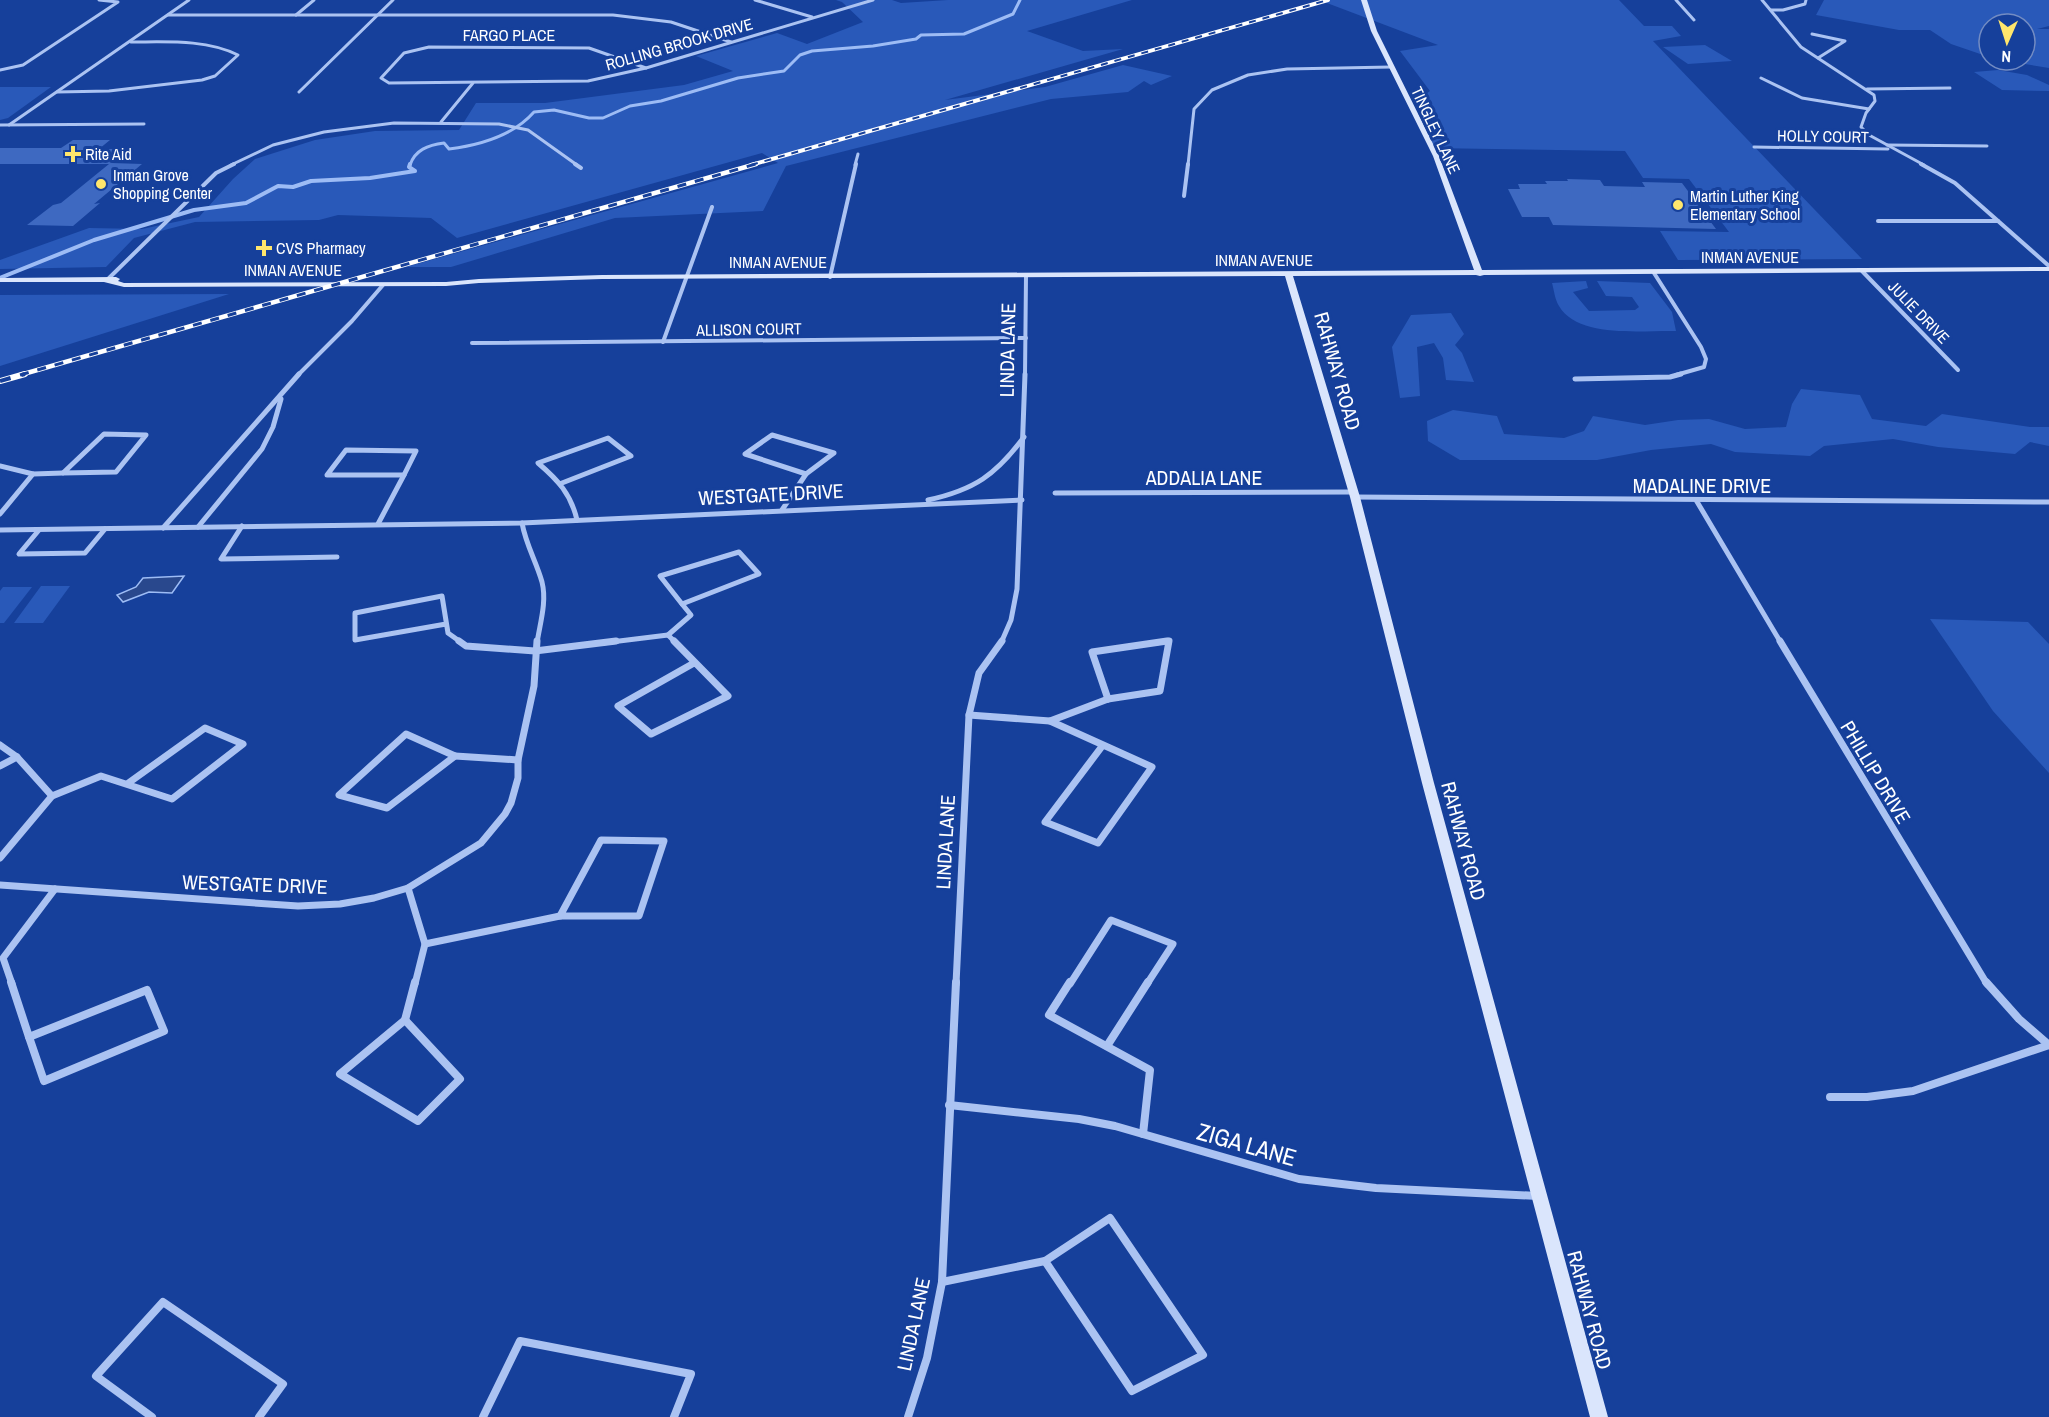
<svg xmlns="http://www.w3.org/2000/svg" width="2049" height="1417" font-family="'Archivo Narrow',sans-serif">
  <rect width="100%" height="100%" fill="#16409b"/>
  <!-- green -->
  <g fill="#2959b9">
    <path d="M836,0H892L901,3L948,0H1132L1027,31L1083,51L1123,49L945,100L1045,87L1123,65L1172,76L1151,85L1144,81L1128,92L1051,99L786,166L763,211L615,218L451,267H406L778,163L762,153L457,238L431,218L338,215L319,220L195,222L134,238L106,267L0,269V260L89,228L142,229L199,217L233,179L255,159L315,140L375,131L459,130L476,103H545L684,85L733,71L696,56L777,33L807,44L863,22L842,2Z"/>
    <path d="M1319,0H1619L1644,26H1672L1681,36L1653,41L1862,259L1678,260L1660,231L1729,232L1689,179L1643,178L1625,151L1431,148L1419,99L1430,91L1400,51L1438,45Z"/>
    <path d="M1824,0H2049V26L2037,29H2049V68L2001,60H2025V24H1989V57L1951,44L1930,30H1899L1816,15Z"/>
    <path d="M1705,45L1732,61L1688,64L1663,47Z"/>
    <path d="M1998,70L2027,75L2049,85V91L2002,90L1974,72Z"/>
    <path d="M0,87H51L8,118L0,120Z"/>
    <path d="M1586,281L1588,288L1573,292L1589,311L1635,310L1639,307L1632,297L1606,296L1597,281L1650,283L1672,312L1676,331C1643,330 1578,339 1559,306C1555,300 1554,290 1552,283Z"/>
    <path d="M229,294L0,366V295Z"/>
    <path d="M1451,313L1464,334L1455,345L1462,353L1474,382L1446,380L1443,358L1434,343L1417,347L1420,396L1400,398L1392,347L1411,315Z"/>
    <path d="M1801,389L1860,395L1872,419L1926,426L1942,414L2030,427H2049V446L2030,442L2015,454L1938,447L1893,439L1824,446L1810,456L1735,452L1711,444L1651,450L1597,460H1460L1428,441L1427,421L1453,410L1497,416L1504,434L1564,438L1584,431L1593,416L1645,425L1678,420L1709,419L1745,429L1786,427L1792,404Z"/>
    <path d="M41,586H70L43,623H14Z"/>
    <path d="M3,587H32L4,623H0V591Z"/>
    <path d="M1930,619L2028,622L2049,644V773L1993,711Z"/>
  </g>
  <!-- water -->
  <path fill="#29488d" stroke="#9dbcf5" stroke-width="1.5" d="M184,576L172,593L149,592L123,602L117,595L136,587L143,578Z"/>
  <g fill="none" stroke-linecap="round" stroke-linejoin="round">
    <!-- stream-far1 -->
    <path stroke="#9dbcf5" stroke-width="3" d="M410,165C415,150 428,145 444,143L449,149C481,145 513,136 534,112L554,110L589,118H603L630,106L661,101L738,78L784,71L800,55L812,51L873,46L916,39L921,35L964,34L1013,14L1020,0"/>
    <!-- stream -->
    <path stroke="#9dbcf5" stroke-width="4" d="M0,278L94,240L194,210L246,203L278,186L293,187L311,181L370,178L415,171L409,167L410,164"/>
  </g>
  <!-- building -->
  <g fill="#3e69c1">
    <path d="M73,140H110L99,149H129L112,163L142,164L94,204L100,203L73,226L27,225L53,205L61,203L109,164H0V148H61Z"/>
    <path d="M1567,179L1600,180L1604,186L1645,187L1642,182L1682,183L1716,229L1553,225L1549,217H1522L1508,189H1520L1518,184H1547L1545,181H1568Z"/>
  </g>
  <g fill="none" stroke-linecap="round" stroke-linejoin="round">
    <!-- street-far4 -->
    <g stroke="#abc3f2" stroke-width="3">
      <path d="M755,0L812,17"/>
      <path d="M1676,0L1694,20"/>
      <path d="M1762,0L1801,47L1874,95L1875,101L1866,113L1861,127L1869,135L1924,165"/>
      <path d="M1771,10H1783L1805,4L1806,0"/>
      <path d="M168,15H613L671,22L731,42"/>
      <path d="M296,15L314,0"/>
      <path d="M1812,34L1845,41L1818,58"/>
      <path d="M429,47L589,48L646,68L588,81L389,83L381,78L404,53Z"/>
      <path d="M646,68L873,0"/>
      <path d="M0,70L23,65L118,2L99,0"/>
      <path d="M1761,78L1802,98L1869,109"/>
      <path d="M1867,89L1950,88"/>
      <path d="M57,92L109,91L202,80L215,76L238,55C206,39 166,42 131,42"/>
      <path d="M299,92L393,0"/>
      <path d="M441,122L473,83"/>
      <path d="M0,125L144,124"/>
      <path d="M9,125L189,0"/>
      <path d="M1887,145L1987,146"/>
      <path d="M1754,147L1888,149"/>
      <path d="M231,165L273,145L324,132L394,123L499,124L528,130L577,165"/>
      <path d="M855,165L858,154"/>
      <path d="M1188,165L1194,109L1212,90L1248,75L1287,69L1391,67"/>
    </g>
    <!-- street-far3 -->
    <g stroke="#abc3f2" stroke-width="4">
      <path d="M575,164L581,168"/>
      <path d="M1921,164L1955,183L2049,266"/>
      <path d="M1184,196L1188,164"/>
      <path d="M1878,221H1998"/>
      <path d="M1862,271L1958,370"/>
      <path d="M1654,273L1701,347L1706,359L1704,367L1676,375"/>
      <path d="M830,277L856,164"/>
      <path d="M107,280L216,173L234,164"/>
      <path d="M663,342L712,207"/>
      <path d="M472,343L1026,338"/>
      <path d="M298,375L352,321L383,285"/>
      <path d="M1025,375L1026,276"/>
    </g>
    <!-- street-far2 -->
    <g stroke="#abc3f2" stroke-width="5">
      <path d="M1575,379L1670,377L1681,374"/>
      <path d="M104,434L146,435L116,472L63,473Z"/>
      <path d="M772,435L834,453L806,474L745,454Z"/>
      <path d="M346,450L416,451L404,475H327Z"/>
      <path d="M0,466L33,474"/>
      <path d="M562,483L631,456L608,438L538,463C558,480 571,494 577,520"/>
      <path d="M1055,493L1353,492"/>
      <path d="M1355,497L2049,502"/>
      <path d="M928,500C974,490 996,475 1024,437"/>
      <path d="M1696,500L1781,643"/>
      <path d="M782,510L806,474"/>
      <path d="M0,514L33,474L63,473"/>
      <path d="M522,523C526,545 536,561 542,582C547,602 540,623 537,643"/>
      <path d="M378,524L404,475"/>
      <path d="M242,526L221,559L337,557"/>
      <path d="M198,527L262,449L273,427L281,399"/>
      <path d="M163,528L299,374"/>
      <path d="M0,530L522,523L1022,500"/>
      <path d="M39,530L19,554L85,553L105,529"/>
      <path d="M739,552L759,574L682,604L660,576Z"/>
      <path d="M446,624L355,640V613L442,596L448,633L462,643"/>
      <path d="M668,635L691,615L682,604"/>
      <path d="M603,643L668,635L676,643"/>
      <path d="M1001,643L1011,620L1017,589L1025,374"/>
      <path d="M1156,643L1169,641V643"/>
    </g>
    <!-- street-far1 -->
    <g stroke="#abc3f2" stroke-width="7">
      <path d="M459,641L466,646L535,651L616,641"/>
      <path d="M674,641L728,696L651,734L618,706L694,663"/>
      <path d="M1780,641L1987,984"/>
      <path d="M1108,699L1092,652L1167,641"/>
      <path d="M1108,699L1160,691L1169,641"/>
      <path d="M969,715L1050,721L1152,767L1098,843L1045,822L1103,745"/>
      <path d="M1050,721L1108,699"/>
      <path d="M406,734L455,756L387,808L339,795Z"/>
      <path d="M0,745L17,757L52,796"/>
      <path d="M455,756L518,760"/>
      <path d="M0,766L17,757"/>
      <path d="M601,840L664,841L639,916H560Z"/>
      <path d="M0,858L52,796L101,776L172,799L243,744L205,728L127,784"/>
      <path d="M0,885L298,906L340,904L374,898L408,888L481,843L505,814L511,803L518,778V760L534,686L537,641"/>
      <path d="M408,888L425,944L560,916"/>
      <path d="M12,984L3,958L55,889"/>
      <path d="M415,984L425,944"/>
      <path d="M956,984L969,715L979,673L1002,641"/>
      <path d="M1070,984L1111,920L1173,944L1147,984"/>
    </g>
    <!-- street -->
    <g stroke="#abc3f2" stroke-width="8">
      <path d="M11,982L29,1037"/>
      <path d="M1070,982L1049,1015L1150,1070L1143,1134"/>
      <path d="M1986,982L2019,1019L2049,1045"/>
      <path d="M147,990L164,1031L44,1081L29,1037Z"/>
      <path d="M405,1020L460,1079L418,1121L340,1074Z"/>
      <path d="M405,1020L415,982"/>
      <path d="M1107,1046L1148,982"/>
      <path d="M1830,1097H1867L1913,1091L2049,1045"/>
      <path d="M949,1105L1079,1119L1115,1126L1299,1179L1376,1188L1538,1196"/>
      <path d="M1110,1218L1203,1355L1132,1391L1045,1261Z"/>
      <path d="M942,1282L1045,1261"/>
      <path d="M152,1417L96,1376L163,1302L283,1384L259,1417"/>
      <path d="M483,1417L520,1341L691,1374L674,1417"/>
      <path d="M908,1417L927,1358L942,1282L956,982"/>
    </g>
    <!-- secondary -->
    <path fill="#dae5fc" fill-rule="evenodd" d="M1361,0H1367L1377,31L1439,156L1482,270L2049,267V271L1484,275L1480,276L1476,275L1293,276L1360,497L1434,783L1608,1417H1590L1422,783L1350,497L1285,276L602,279L479,283L446,286L124,287L104,282H0V278L116,277L120,279L118,281L124,283L446,282L479,279L602,275L1474,270L1433,156L1371,31Z"/>
    <!-- rail-far2 casing -->
    <g stroke="#fff" stroke-width="4">
      <path id="rail-far2" d="M751,165L1328,0"/>
    </g>
    <!-- rail-far1 casing -->
    <g stroke="#fff" stroke-width="4.5">
      <path id="rail-far1" d="M20,375L756,164"/>
    </g>
    <!-- rail casing -->
    <g stroke="#fff" stroke-width="6">
      <path id="rail" d="M0,381L25,374"/>
    </g>
    <!-- rail-far2 -->
    <use href="#rail-far2" stroke="#16409b" stroke-width="2" stroke-dasharray="7" stroke-linecap="butt"/>
    <!-- rail-far1 -->
    <use href="#rail-far1" stroke="#16409b" stroke-width="3" stroke-dasharray="9" stroke-linecap="butt"/>
    <!-- rail -->
    <use href="#rail" stroke="#16409b" stroke-width="4" stroke-dasharray="11" stroke-linecap="butt"/>
  </g>
  <!-- markers -->
  <g fill="#ffe66c" stroke="#16409b" stroke-width="2">
    <path d="M70 145h6v6h6v6h-6v6h-6v-6h-6v-6h6z"/>
    <circle cx="101" cy="184" r="6"/>
    <circle cx="1678" cy="205" r="6"/>
    <path d="M261 239h6v6h6v6h-6v6h-6v-6h-6v-6h6z"/>
  </g>
  <g text-anchor="middle" dominant-baseline="central" stroke-width="6" stroke-linejoin="round" paint-order="stroke">
    <!-- far-street labels -->
    <g font-size="16" fill="#fff" stroke="#16409b">
      <text x="509" y="35">FARGO PLACE</text>
      <text transform="translate(679 44) rotate(-16)">ROLLING BROOK DRIVE</text>
      <text transform="translate(1436 130) rotate(65)">TINGLEY LANE</text>
      <text transform="translate(1823 136) rotate(1)">HOLLY COURT</text>
      <text x="1750" y="257">INMAN AVENUE</text>
      <text x="1264" y="260">INMAN AVENUE</text>
      <text x="778" y="262">INMAN AVENUE</text>
      <text x="293" y="270">INMAN AVENUE</text>
      <text transform="translate(1919 312) rotate(46)">JULIE DRIVE</text>
      <text transform="translate(749 329) rotate(-1)">ALLISON COURT</text>
    </g>
    <!-- far-poi labels -->
    <g font-size="16" fill="#fff" stroke="#16409b" text-anchor="start">
      <text x="85" y="154">Rite Aid</text>
      <text x="113" y="175">Inman Grove<tspan x="113" dy="18">Shopping Center</tspan></text>
      <text x="1690" y="196">Martin Luther King<tspan x="1690" dy="18">Elementary School</tspan></text>
      <text x="276" y="248">CVS Pharmacy</text>
    </g>
    <!-- street labels -->
    <g font-size="20" fill="#fff" stroke="#16409b">
      <text transform="translate(1007 350) rotate(-89)">LINDA LANE</text>
      <text transform="translate(1338 371) rotate(74)">RAHWAY ROAD</text>
      <text x="1204" y="477">ADDALIA LANE</text>
      <text x="1702" y="485">MADALINE DRIVE</text>
      <text transform="translate(771 494) rotate(-3)">WESTGATE DRIVE</text>
      <text transform="translate(1876 772) rotate(59)">PHILLIP DRIVE</text>
      <text transform="translate(1464 841) rotate(75)">RAHWAY ROAD</text>
      <text transform="translate(945 842) rotate(-87)">LINDA LANE</text>
      <text transform="translate(255 884) rotate(2)">WESTGATE DRIVE</text>
      <text transform="translate(1590 1310) rotate(75)">RAHWAY ROAD</text>
      <text transform="translate(913 1324) rotate(-78)">LINDA LANE</text>
    </g>
    <!-- near-street labels -->
    <g font-size="24" fill="#fff" stroke="#16409b">
      <text transform="translate(1247 1144) rotate(16)">ZIGA LANE</text>
    </g>
  </g>
  <!-- north arrow -->
  <g transform="translate(2007 42) rotate(183)"><circle r="28" fill="#16409b" stroke="#738cc3" stroke-width="1.5"/>
  <path d="M0-4.5L10 22L0 15L-10 22Z" fill="#ffe66c"/>
  <text y="-9" font-size="16" font-weight="bold" text-anchor="middle" fill="#ffffff">N</text>
  </g>
</svg>
